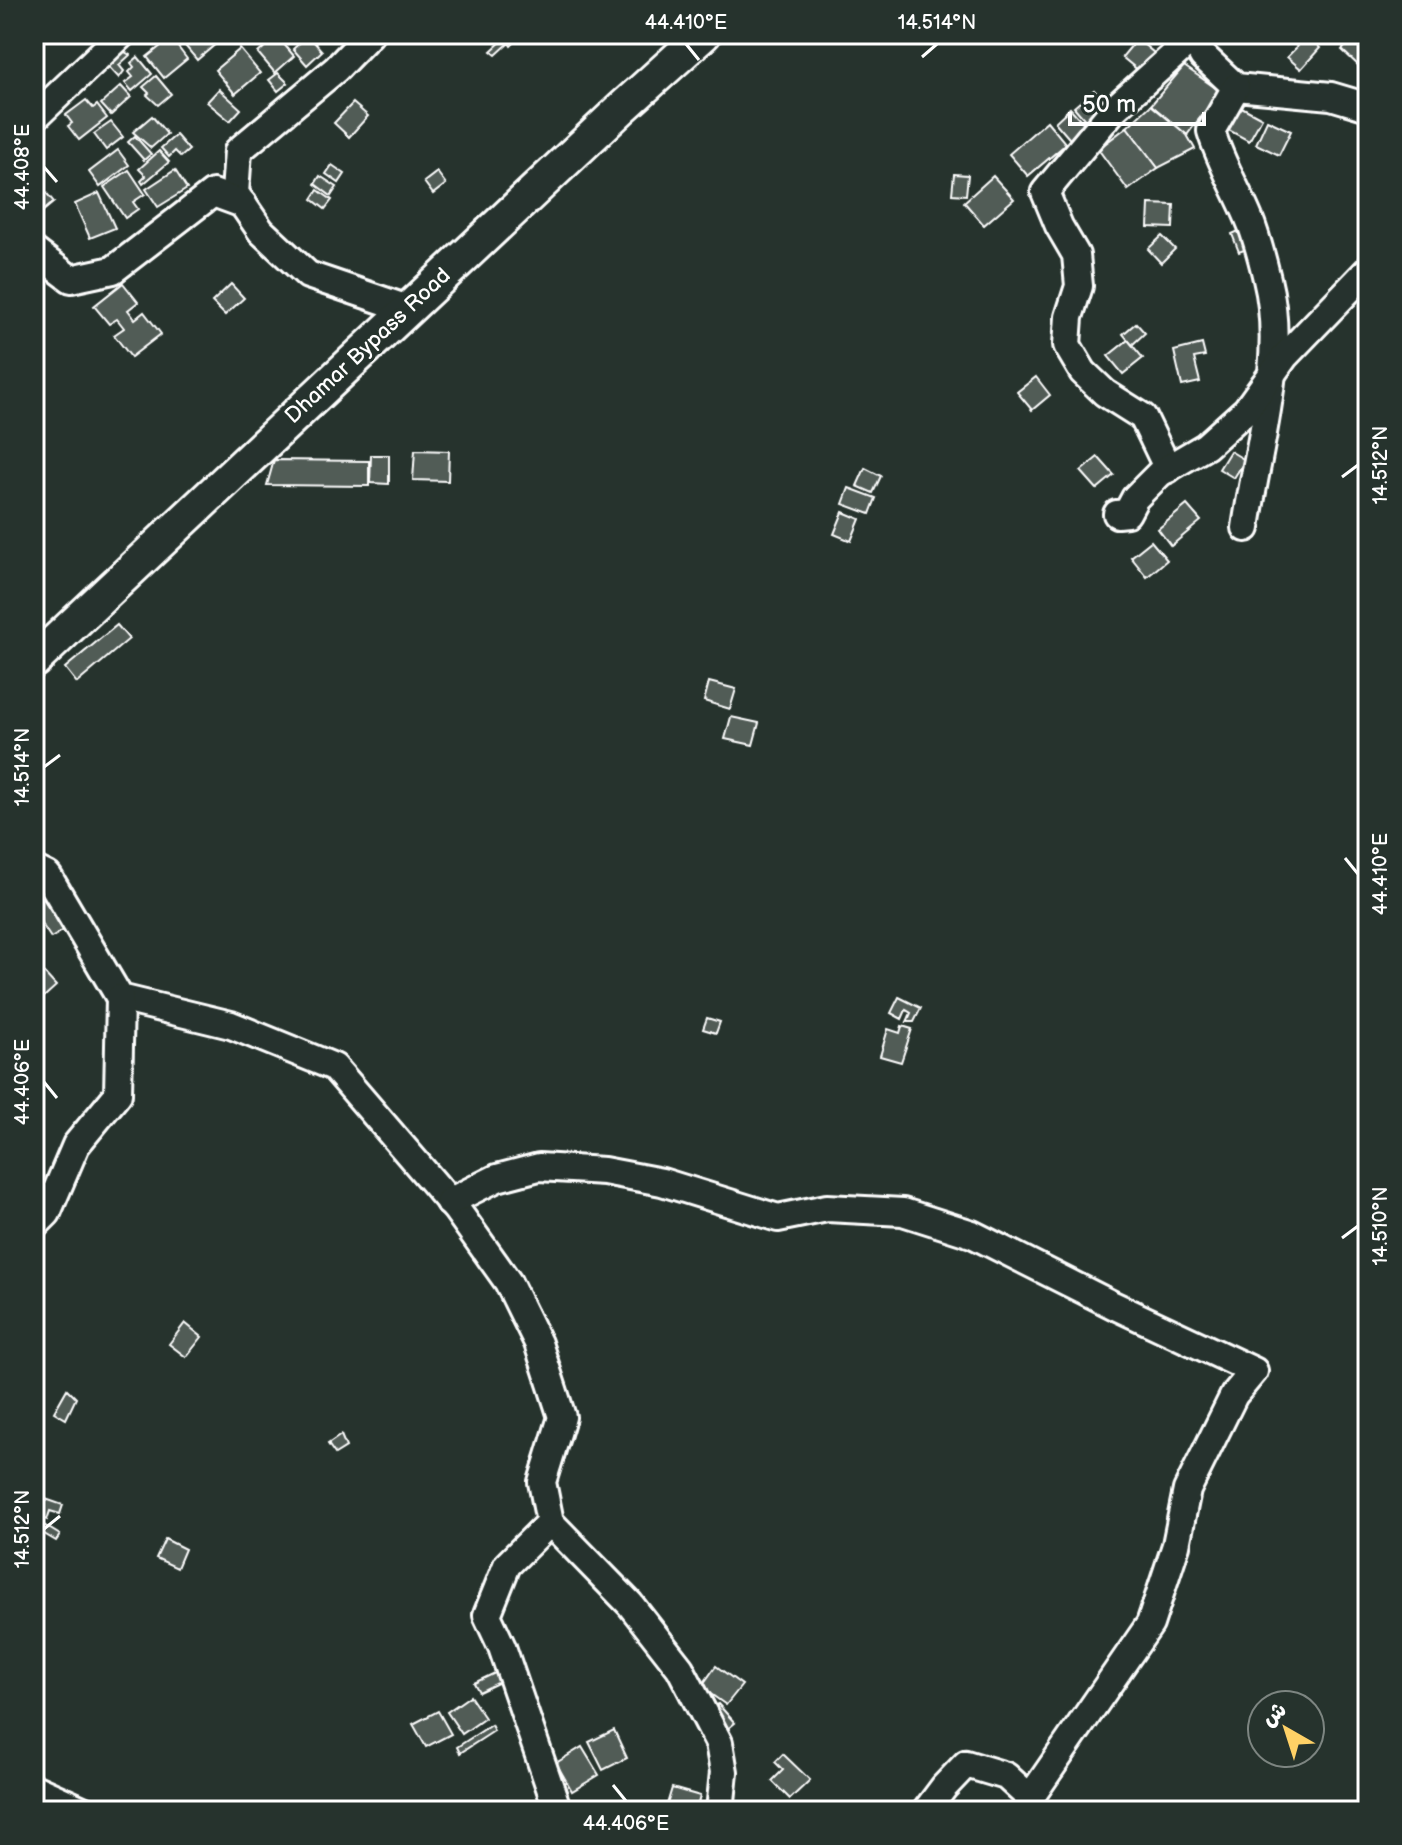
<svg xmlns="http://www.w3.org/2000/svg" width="1402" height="1845" font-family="'Balsamiq Sans','Playpen Sans Arabic',sans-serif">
  <rect width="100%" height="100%" fill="#26332d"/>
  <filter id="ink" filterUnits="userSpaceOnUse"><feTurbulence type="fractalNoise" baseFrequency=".0125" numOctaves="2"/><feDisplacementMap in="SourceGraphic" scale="16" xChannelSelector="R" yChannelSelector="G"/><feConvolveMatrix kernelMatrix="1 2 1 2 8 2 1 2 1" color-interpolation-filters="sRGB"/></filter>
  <g filter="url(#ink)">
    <!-- building -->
    <g fill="#515c57" stroke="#fff" stroke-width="2">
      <path d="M190,34H212L218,42L197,60L181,41Z"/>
      <path d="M500,34H513L518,39L511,46L509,43L496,55L491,51L504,39Z"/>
      <path d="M1295,34H1307L1320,48L1301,69L1287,57L1297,47L1290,38Z"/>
      <path d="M1356,34H1361L1368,40V56L1359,66L1342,50Z"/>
      <path d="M308,35L322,51L307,65L293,49Z"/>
      <path d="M277,36L294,56L275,73L258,53Z"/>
      <path d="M171,38L187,59L164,78L147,57Z"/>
      <path d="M1137,39L1154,53L1139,71L1122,57Z"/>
      <path d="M240,49L260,73L235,94L215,70Z"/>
      <path d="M123,51L130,55L119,65L124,71L119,78L108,66Z"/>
      <path d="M138,57L152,74L132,91L125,83L133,77L129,72L134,67L131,63Z"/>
      <path d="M1184,66L1220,91L1187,135L1151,105Z"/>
      <path d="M278,73L288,83L278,91L269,80Z"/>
      <path d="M156,76L171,94L158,105L147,95L149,93L143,87Z"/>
      <path d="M121,86L131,97L111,115L101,104Z"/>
      <path d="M219,89L241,109L230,121L207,102Z"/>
      <path d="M1094,90L1107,104L1087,122L1074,107Z"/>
      <path d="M86,100L93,108L97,105L107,118L79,140L68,126L72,123L66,115Z"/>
      <path d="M353,103L368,116L349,137L334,123Z"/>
      <path d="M1236,104L1262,118L1249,141L1223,127Z"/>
      <path d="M1151,105L1187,135L1195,149L1158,168L1127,127Z"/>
      <path d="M1070,108L1090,130L1074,144L1055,122Z"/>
      <path d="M152,116L167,134L151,148L133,132Z"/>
      <path d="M1267,120L1291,131L1279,155L1256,144Z"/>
      <path d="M1047,121L1066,144L1028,176L1009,154Z"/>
      <path d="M111,122L123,137L106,150L94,134Z"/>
      <path d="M1127,127L1158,168L1128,190L1098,149Z"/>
      <path d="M176,135L189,150L181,157L175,151L169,157L161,148Z"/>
      <path d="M135,136L151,154L144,160L128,142Z"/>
      <path d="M118,150L129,165L100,187L89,172Z"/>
      <path d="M159,151L169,162L143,184L141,181L146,176L139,169Z"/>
      <path d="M332,165L345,174L339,183L326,174Z"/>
      <path d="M129,170L145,194L133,202L138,209L125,218L104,187Z"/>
      <path d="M175,170L187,189L158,207L146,189Z"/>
      <path d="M437,172L446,184L433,194L424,182Z"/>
      <path d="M954,174L968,175L966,195L952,194Z"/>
      <path d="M320,176L337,187L331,196L315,184Z"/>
      <path d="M993,176L1014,199L984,225L964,202Z"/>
      <path d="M34,178L54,202L36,217L34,214Z"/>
      <path d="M318,190L332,200L325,209L312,199Z"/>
      <path d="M99,193L115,228L90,238L75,204Z"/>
      <path d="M1149,204L1174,205L1173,228L1148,227Z"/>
      <path d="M1245,228L1252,247L1239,252L1232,234Z"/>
      <path d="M1162,236L1175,249L1161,263L1148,249Z"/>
      <path d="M123,283L138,302L128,310L135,319L144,312L161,334L131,357L114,335L124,328L117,319L109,324L94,306Z"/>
      <path d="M231,284L244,298L225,315L212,302Z"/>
      <path d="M1136,323L1145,333L1132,345L1123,334Z"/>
      <path d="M1128,340L1143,358L1123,374L1108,356Z"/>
      <path d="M1202,344L1205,356L1194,358L1200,382L1182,386L1174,351Z"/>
      <path d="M1036,377L1050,395L1032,410L1017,392Z"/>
      <path d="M415,450L449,451L448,481L413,480Z"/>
      <path d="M1230,451L1245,460L1234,478L1219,469Z"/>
      <path d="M371,455H389V484L370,483Z"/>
      <path d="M1098,457L1114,475L1097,489L1081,471Z"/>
      <path d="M274,460L369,461V486L267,485Z"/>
      <path d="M865,468L881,476L873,493L857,486Z"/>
      <path d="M849,488L876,498L870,514L843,504Z"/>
      <path d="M1187,505L1201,521L1171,546L1158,529Z"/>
      <path d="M843,512L860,519L851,541L834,534Z"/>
      <path d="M1151,541L1167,560L1147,577L1131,557Z"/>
      <path d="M117,625L129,639L77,683L65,668Z"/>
      <path d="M709,682L736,689L730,709L704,701Z"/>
      <path d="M731,717L759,723L753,745L725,739Z"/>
      <path d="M34,890L40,894L64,930L51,938L34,912Z"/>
      <path d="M34,962L56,986L34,1006Z"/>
      <path d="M899,997L921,1008L914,1022H907L911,1013L906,1010L902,1019L891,1013Z"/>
      <path d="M707,1018L720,1022L716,1033L703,1029Z"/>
      <path d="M902,1026L912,1029L901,1062L880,1056L888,1029L900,1033Z"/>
      <path d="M185,1323L202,1337L186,1357L169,1344Z"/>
      <path d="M67,1389L76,1398L66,1419L54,1412Z"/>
      <path d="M341,1435L346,1447L335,1454L328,1444Z"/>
      <path d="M34,1495L63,1505L60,1514L50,1511L47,1520L34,1515Z"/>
      <path d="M34,1519L60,1535L56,1541L34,1528Z"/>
      <path d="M165,1539L185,1549L177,1568L156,1558Z"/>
      <path d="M716,1666L742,1685L726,1705L701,1687Z"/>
      <path d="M499,1671L504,1680L479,1692L474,1683Z"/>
      <path d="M470,1696L485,1718L462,1734L447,1712Z"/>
      <path d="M718,1704L735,1723L725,1731L709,1712Z"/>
      <path d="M438,1711L451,1734L426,1747L413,1724Z"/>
      <path d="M491,1725L494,1731L460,1753L457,1747Z"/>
      <path d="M614,1730L627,1758L603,1770L589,1742Z"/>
      <path d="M582,1747L599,1775L572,1791L556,1763Z"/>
      <path d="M783,1754L810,1780L790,1799L772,1781L783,1770L775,1762Z"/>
      <path d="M672,1788L700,1796L696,1811H665Z"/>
    </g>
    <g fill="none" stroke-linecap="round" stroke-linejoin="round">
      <!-- minor casing -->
      <g stroke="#fff" stroke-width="32">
        <g id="minor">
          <path d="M370,34L336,69L238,151L235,193L261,231L308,275L408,309"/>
          <path d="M1191,34L1203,56L1236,87L1331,96L1368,107"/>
          <path d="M1236,87L1211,131C1221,165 1240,194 1252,226C1258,243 1263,262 1267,279C1287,359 1257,448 1246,528"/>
          <path d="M34,118L122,34"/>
          <path d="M34,251L71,279L113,270L213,193L243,204"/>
          <path d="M1168,469L1143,417L1105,393L1083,372L1067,345L1069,317L1079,286L1076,255L1059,226L1045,192L1114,109L1193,38"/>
          <path d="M1117,514L1127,513L1135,498L1160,473L1206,446L1246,410L1285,356L1368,270"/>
          <path d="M34,869L48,876L120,998L231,1025L334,1067L456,1209L508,1282L538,1343L562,1417L542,1482L550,1522L630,1604L680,1668L719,1743L724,1772L720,1811"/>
          <path d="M449,1202L497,1178L539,1167L604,1171L662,1182L778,1218L827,1208L903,1212L972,1234L1113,1305L1254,1371L1234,1395L1187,1490L1176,1545L1150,1624L1030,1798L1006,1776L966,1764L944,1787L926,1811"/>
          <path d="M34,1226L47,1213L76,1145L118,1094L120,998"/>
          <path d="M550,1522L507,1565L487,1615L502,1647L558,1811"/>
          <path d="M34,1788L85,1811"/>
        </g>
      </g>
      <!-- major casing -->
      <g stroke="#fff" stroke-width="38">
        <path id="major" d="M34,661L622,108L704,34"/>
      </g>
      <!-- minor -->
      <use href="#minor" stroke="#26332d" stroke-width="26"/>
      <!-- major -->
      <use href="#major" stroke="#26332d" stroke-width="32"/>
    </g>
  </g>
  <!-- ticks -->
  <path fill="none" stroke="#fff" stroke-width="3" d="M686,44L699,60M922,57L937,44M44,167L57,182M1342,477L1358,465M44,767L60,755M1345,858L1358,874M44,1082L57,1098M1342,1238L1358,1226M44,1529L60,1516M613,1785L626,1801"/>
  <g text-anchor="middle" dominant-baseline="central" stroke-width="6" stroke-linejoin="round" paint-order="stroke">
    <!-- street labels -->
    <g font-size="22" fill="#fff" stroke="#26332d">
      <text transform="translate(368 346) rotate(-43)">Dhamar Bypass Road</text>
    </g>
  </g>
  <!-- margin -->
  <rect width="1402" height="1845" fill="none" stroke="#26332d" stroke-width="88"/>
  <!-- north arrow -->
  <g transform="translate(1286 1729) rotate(321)"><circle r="38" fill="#26332d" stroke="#7d8581" stroke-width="2"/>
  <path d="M0-6L14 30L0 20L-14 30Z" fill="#ffd166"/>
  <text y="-12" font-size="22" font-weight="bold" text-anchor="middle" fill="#ffffff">ش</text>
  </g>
  <!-- scale -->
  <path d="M1070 112v12h134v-12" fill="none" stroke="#ffffff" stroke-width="4"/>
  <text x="1082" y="112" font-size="24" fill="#ffffff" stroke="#26332d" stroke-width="6" paint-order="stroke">50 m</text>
  <rect x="44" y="44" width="1314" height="1757" fill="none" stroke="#fff" stroke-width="3"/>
  <g font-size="20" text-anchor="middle" fill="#fff">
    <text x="686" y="29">44.410°E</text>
    <text x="937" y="29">14.514°N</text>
    <text transform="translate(22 167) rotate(-90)" y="7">44.408°E</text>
    <text transform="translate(1380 465) rotate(-90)" y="7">14.512°N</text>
    <text transform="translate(22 767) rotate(-90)" y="7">14.514°N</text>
    <text transform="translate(1380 874) rotate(-90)" y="7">44.410°E</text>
    <text transform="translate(22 1082) rotate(-90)" y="7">44.406°E</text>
    <text transform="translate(1380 1226) rotate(-90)" y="7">14.510°N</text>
    <text transform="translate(22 1529) rotate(-90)" y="7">14.512°N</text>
    <text x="626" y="1830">44.406°E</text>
  </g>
</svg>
